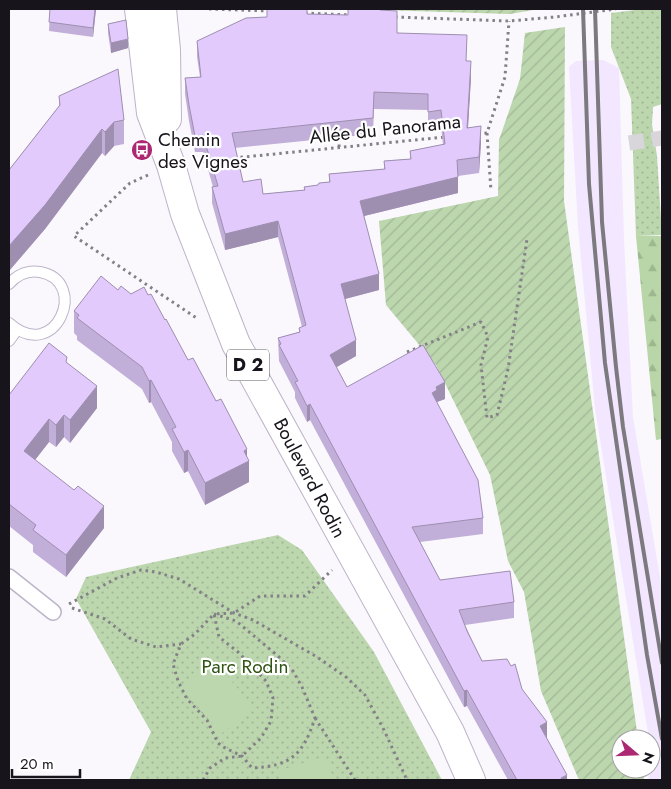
<svg xmlns="http://www.w3.org/2000/svg" width="671" height="789" font-family="Jost,sans-serif">
  <defs>
    <pattern id="grass-dots" width="8" height="8" patternUnits="userSpaceOnUse" patternTransform="scale(1.25)"><rect width="8" height="8" fill="#bcd6ae"/><path d="M2 2h.1M6 6h.1" fill="none" stroke="#a1b795" stroke-width="1.8" stroke-linecap="round"/></pattern>
    <pattern id="forest-firs" width="22" height="20" patternUnits="userSpaceOnUse" patternTransform="scale(1.25)"><rect width="22" height="20" fill="#b8d6a7"/><path d="M5 1l3.5 6h-7zM16 11l3.5 6h-7z" fill="#9db78f"/></pattern>
    <pattern id="garden-furrows" width="10" height="10" patternUnits="userSpaceOnUse" patternTransform="scale(1.25)"><rect width="10" height="10" fill="#bcd6ae"/><path d="M-1 1l2-2M0 10L10 0M9 11l2-2" fill="none" stroke="#a1b795"/></pattern>
  </defs>
  <rect width="100%" height="100%" fill="#faf8fd"/>
  <!-- built -->
  <path fill="#f2e7ff" d="M603,60L619,68L624,240L633,417L662,589V780H649L647,769H651V739H649L595,409L578,227L569,67L576,61Z"/>
  <!-- grass -->
  <g fill="url(#grass-dots)">
    <path d="M643,9H662V104L653,107L652,124L657,156L662,235L636,236L631,99L611,47V13Z"/>
    <path d="M278,535L302,550L374,652L442,780H129L151,732L76,599L86,577Z"/>
  </g>
  <!-- forest -->
  <path fill="url(#forest-firs)" d="M636,236H662V439L656,440Z"/>
  <!-- garden -->
  <g fill="url(#garden-furrows)">
    <path d="M347,9H539L510,14Z"/>
    <path d="M565,27L564,201L638,739H621V769H643L644,780H579L541,691L524,592L508,561L490,475L436,365L386,305L379,221L498,196L499,140L520,79L525,33Z"/>
  </g>
  <!-- pitch -->
  <g fill="#bcd6ae">
    <path d="M214,660L253,707L221,734L182,687Z"/>
    <path d="M325,756L334,780H282L278,771Z"/>
  </g>
  <g fill="none" stroke-linecap="round" stroke-linejoin="round">
    <!-- pedestrian-tunnel -->
    <path stroke="#d8d6db" stroke-width="15" stroke-dasharray="15 8" stroke-linecap="butt" d="M629,143L662,138"/>
    <!-- service casing -->
    <g stroke="#beb4c9" stroke-width="12">
      <g id="service">
        <path d="M9,284C17,275 28,270 40,272C90,281 56,365 9,323"/>
        <path d="M9,341L17,330"/>
      </g>
    </g>
    <!-- pedestrian casing -->
    <g stroke="#beb4c9" stroke-width="18">
      <path id="pedestrian" d="M9,577L53,612"/>
    </g>
    <!-- primary casing -->
    <g stroke="#beb4c9" stroke-width="30">
      <g id="primary">
        <path d="M139,9L151,113L171,165L185,214L236,344L450,732L471,780"/>
        <path d="M162,9L166,50L167,119"/>
      </g>
    </g>
    <!-- path -->
    <g stroke="#838086" stroke-width="3" stroke-dasharray="2.5 4" stroke-linecap="butt">
      <path d="M209,9L269,11"/>
      <path d="M305,13L351,15"/>
      <path d="M395,17L509,21L555,17L616,9"/>
      <path d="M487,133L491,191"/>
      <path d="M478,134L487,133L505,77L509,21"/>
      <path d="M339,147L340,133"/>
      <path d="M234,158L445,137"/>
      <path d="M195,163L208,161"/>
      <path d="M148,175L130,183L74,236L198,319"/>
      <path d="M407,352L481,322L488,337L481,365L487,418L497,415L508,369L527,239"/>
      <path d="M69,604L117,578L141,570L156,572L179,579L234,613L253,620L317,657L346,677L365,695L384,730L407,780"/>
      <path d="M72,608L105,619L131,639L156,647L181,644"/>
      <path d="M214,614L236,621L278,656L293,671L302,687L315,718C303,755 291,766 252,768L242,756L223,747L218,743L207,720L187,699L178,681L173,664L181,644L195,634Z"/>
      <path d="M315,718L355,780"/>
      <path d="M203,780L210,768L225,758L242,756L261,738L271,721L273,698L266,681L238,652L219,637L214,614L234,613L260,596H305L332,570"/>
    </g>
    <!-- service -->
    <use href="#service" stroke="#fff" stroke-width="10"/>
    <!-- pedestrian -->
    <use href="#pedestrian" stroke="#fff" stroke-width="15"/>
    <!-- primary -->
    <use href="#primary" stroke="#fff" stroke-width="28"/>
    <!-- rail -->
    <g stroke="#7c797f" stroke-width="4">
      <path d="M583,9L589,184L605,363L647,655L662,739"/>
      <path d="M595,9L602,222L616,367L623,427L662,663"/>
    </g>
  </g>
  <!-- wall -->
  <g fill="#c2afd9" fill-rule="evenodd">
    <path d="M50,9H96L93,37L49,31Z"/>
    <path d="M267,9L307,14L348,15L381,10L397,33L467,61L471,77L468,127L481,142L479,173L458,176V193L364,216L379,290L345,299L356,356L336,367L347,387L445,399L437,402V404L483,518V534L420,542L440,580L514,602V618L465,625L482,661L522,689L567,780H508L467,706L464,707L310,420L307,422L295,398V392L279,361L278,338L299,332V328L302,327L278,237L225,250L212,203V187H213L203,152H195L189,121L185,94V78L200,77L197,57V41L267,17ZM374,109L428,110V128L441,126L443,145L410,151V159L384,161V169L329,174V182L318,185L304,187V190L263,194L243,182L235,148L373,134Z"/>
    <path d="M108,24L128,48L111,53L108,33Z"/>
    <path d="M59,96L124,120V144L114,146L105,156L102,153L45,229L9,271V170L59,106Z"/>
    <path d="M118,290L131,294L148,295L165,320L188,360L216,401L247,457L249,482L205,505L188,471L184,473L172,451V442L151,402L149,403L142,389L77,340V336L74,333V311Z"/>
    <path d="M67,363L97,408L70,443L64,437L56,447L49,442L35,460L104,528L66,577L33,552V545L9,526V395Z"/>
  </g>
  <!-- shaded-wall -->
  <g fill="#9e8eb0">
    <path d="M95,9H96L93,37V28Z"/>
    <path d="M128,39V48L111,53V43Z"/>
    <path d="M471,61V77L467,144V128Z"/>
    <path d="M114,122V146L105,156V132Z"/>
    <path d="M481,126V142L479,173V157Z"/>
    <path d="M102,129V153L45,229L9,271V246Z"/>
    <path d="M458,177V193L360,217V201Z"/>
    <path d="M278,221V237L225,250V234Z"/>
    <path d="M379,274V290L341,300V284Z"/>
    <path d="M356,340V356L330,371V355Z"/>
    <path d="M151,380V402L149,403V381Z"/>
    <path d="M445,382V399L437,402V406L432,393L436,387Z"/>
    <path d="M97,386V408L70,443V420Z"/>
    <path d="M310,404V420L307,422V406Z"/>
    <path d="M64,415V437L56,447V425Z"/>
    <path d="M49,419V442L24,474V451Z"/>
    <path d="M247,449V462L249,461V482L205,505V483L244,451Z"/>
    <path d="M188,450V471L184,473V452Z"/>
    <path d="M104,506V528L66,577V555Z"/>
    <path d="M467,690V706L464,707V691Z"/>
    <path d="M547,722V739L540,726Z"/>
    <path d="M567,775V780H561V778Z"/>
  </g>
  <!-- building -->
  <g fill="#e2cbfc" stroke="#9e8eb0" fill-rule="evenodd">
    <path d="M50,9H95L93,28L49,22Z"/>
    <path d="M267,9H307V14L348,15V9H380V10L397,11V33L467,35L466,61H471L467,128L481,126L479,157L457,160L458,177L360,201L379,274L341,284L356,340L330,355L347,387L423,345L445,382L436,387L437,390L432,393L478,480L483,518L412,527L440,580L510,571L514,602L459,610L467,631L482,661L507,659L511,666L515,664L522,689L547,722L540,726L567,775L561,778L562,780H517L467,690L464,691L310,404L307,406L295,382L298,381L279,345L281,344L278,338L300,332L299,328L306,325L278,221L225,234L212,187L218,186L203,135L195,136L189,105L185,78L201,77L197,41L246,18L267,17ZM374,92L428,94V112L441,110L445,144L410,151L411,159L384,161L385,169L329,174L330,182L319,183L318,185L304,187L305,190L263,194L261,179L243,182L232,133L373,118Z"/>
    <path d="M126,20L128,39L111,43L108,24Z"/>
    <path d="M118,69L124,120L114,122L105,132L102,129L45,205L9,246V170L60,105L59,96Z"/>
    <path d="M101,276L118,290L121,286L131,294L144,287L148,295L151,294L165,320L166,319L188,360L193,358L216,401L221,399L247,449L244,451L249,461L205,483L188,450L184,452L172,429L176,427L151,380L149,381L142,367L77,318L79,315L74,311Z"/>
    <path d="M49,343L67,357L66,362L97,386L70,420L64,415L56,425L49,419L24,451L74,490L78,486L104,506L66,555L33,530L36,525L9,504V395Z"/>
  </g>
  <!-- icons -->
  <defs>
    <g id="bus-disc" transform="scale(1.125)"><circle r="9.5" fill="#ac2872" stroke="#fff"/><path d="M-5-6H5V4H4V6H2V4H-2V6H-4V4H-5ZM-3.5-4V0h7V-4ZM-3.5 1.2v1.5H-2V1.2ZM2 1.2v1.5H3.5V1.2Z" fill="#fff"/></g>
  </defs>
  <g fill-rule="evenodd">
    <use href="#bus-disc" x="142" y="150"/>
  </g>
  <g text-anchor="middle" dominant-baseline="central" stroke-width="4.5" stroke-linejoin="round" paint-order="stroke">
    <!-- shield labels -->
    <rect fill="#fff" stroke="#5d5a5f" stroke-width="1" x="227" y="349.5" width="42" height="31" rx="4"/>
    <g font-size="18" font-weight="bold" fill="#17141b">
      <text x="248" y="365">D 2</text>
    </g>
    <!-- street labels -->
    <g font-size="19" fill="#17141b" stroke="#fff">
      <text transform="translate(385 129) rotate(-6)">Allée du Panorama</text>
      <text transform="translate(310 478) rotate(62)">Boulevard Rodin</text>
    </g>
    <!-- poi labels -->
    <g font-size="19" fill="#17141b" stroke="#fff" text-anchor="start">
      <text x="158" y="139">Chemin<tspan x="158" dy="22">des Vignes</tspan></text>
    </g>
    <!-- park labels -->
    <g font-size="19" fill="#305413" stroke="#fff">
      <text x="245" y="666">Parc Rodin</text>
    </g>
  </g>
  <!-- border -->
  <rect width="671" height="789" fill="none" stroke="#17141b" stroke-width="20"/>
  <!-- north arrow -->
  <g transform="translate(636 754) rotate(109)"><circle r="24" fill="#ffffff" stroke="#a2a1a4"/>
  <path d="M0-4L9 19L0 12L-9 19Z" fill="#ac2872"/>
  <text y="-8" font-size="14" font-weight="bold" text-anchor="middle" fill="#17141b">N</text>
  </g>
  <!-- scale -->
  <path d="M12 769v8h68v-8" fill="none" stroke="#17141b" stroke-width="2.5"/>
  <text x="20" y="769" font-size="15" fill="#17141b" stroke="#ffffff" stroke-width="4" paint-order="stroke">20 m</text>
</svg>
